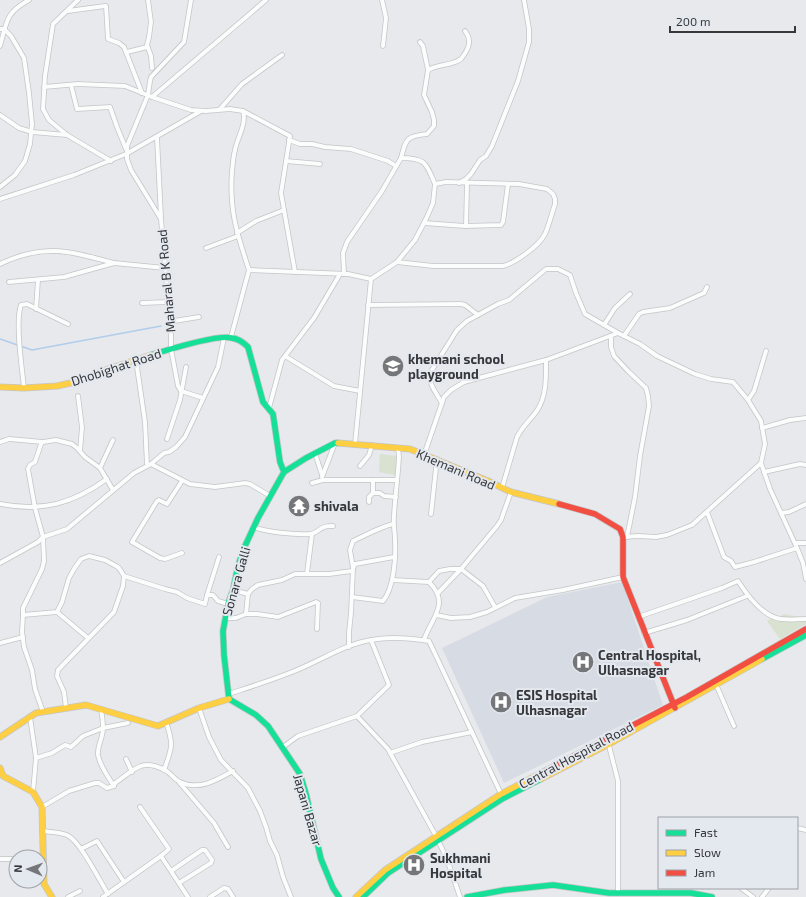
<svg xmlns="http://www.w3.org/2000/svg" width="806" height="897" font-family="'Exo 2',sans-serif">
  <rect width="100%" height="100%" fill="#e7e9ec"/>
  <!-- built -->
  <path fill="#d7dce4" d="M622,582L663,705L504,783L442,648L547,597Z"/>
  <!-- green -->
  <g fill="#d9e1d1">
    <path d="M380,454L397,456L395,475L379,472Z"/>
    <path d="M784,614L806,618V624L780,639L767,621L775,616L777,619Z"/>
  </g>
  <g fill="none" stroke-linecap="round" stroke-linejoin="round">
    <!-- stream -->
    <path stroke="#b0cdeb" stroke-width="1.5" d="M0,339L32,350L161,326"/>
    <!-- street casing -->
    <g stroke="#c4c5c7" stroke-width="5.5">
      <g id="street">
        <path d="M78,0L53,24L45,76L43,109L49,120L67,135L111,161"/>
        <path d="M148,0L151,22L149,37L147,45L151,56L152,68"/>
        <path d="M191,0L184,42L151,77L150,81L148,95L127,146V159L131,170L161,219L171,333V349L178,386L181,391L203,398"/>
        <path d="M382,0L386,18L383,46"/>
        <path d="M68,11L105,6H106L108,39L119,43L124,47L142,93"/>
        <path d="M0,29H4L11,36L24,58L29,93L32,124L30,144L25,161L15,175L0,187"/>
        <path d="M0,46C7,22 5,13 29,0"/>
        <path d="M127,52L147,47"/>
        <path d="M428,70C438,64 451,66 461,59C468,50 473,41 465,31"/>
        <path d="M71,85L77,109L110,107L117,127L126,149"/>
        <path d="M44,87L78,84L125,86L152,97L191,110L206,111L230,109L243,111L290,136L281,193L295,272"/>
        <path d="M152,97L266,0"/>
        <path d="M220,109L242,84L282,55"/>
        <path d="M243,111C247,124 237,138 235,150C233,157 233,164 232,171C229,210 237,234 249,270"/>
        <path d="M0,115L19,128L32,132L67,135"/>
        <path d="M157,138L161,217"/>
        <path d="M289,140L300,144H312L325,147L351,149L388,161L396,166"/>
        <path d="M401,158C406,139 406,136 427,134L434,126V120L432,112L424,95L428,70L423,46L420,42"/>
        <path d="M286,161L320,164"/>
        <path d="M459,183L466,179L471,174L480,160L486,156L492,146L518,81L529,42V29L524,0"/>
        <path d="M0,199L74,175L126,154L201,111"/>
        <path d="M424,223L465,226L501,225L503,222L508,184"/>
        <path d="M466,226L467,184"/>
        <path d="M237,233L256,221L284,210"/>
        <path d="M206,248L238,236"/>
        <path d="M0,264C44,243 69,251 114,263"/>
        <path d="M344,274L343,253L347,242L382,191L401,158C427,158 426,164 435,184"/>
        <path d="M9,282L64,277L114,263L165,268"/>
        <path d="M142,303L168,302"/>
        <path d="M368,305L461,304L465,305L478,315"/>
        <path d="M36,309L38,280"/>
        <path d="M174,321L199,317"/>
        <path d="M604,325L615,308L630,294"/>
        <path d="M611,336V347L614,356L628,371L646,388L648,396L649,406L640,456L635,497L627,537"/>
        <path d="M624,336L639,314L643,312L670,308L704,293L707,287"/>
        <path d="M231,337L249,270L348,274L371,279"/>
        <path d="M285,356L334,386L360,391"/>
        <path d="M136,360L145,422L147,465"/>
        <path d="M24,388C22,368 15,322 21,305L27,304L68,324"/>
        <path d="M78,396L82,427L80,451"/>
        <path d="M748,400L754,391L766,351"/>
        <path d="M442,403C437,394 428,384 430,373L457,330L467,321L498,304L509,300L546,269H558L570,275L576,293L585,314L618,333"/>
        <path d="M269,408L282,360L314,318L340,274"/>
        <path d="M762,428L790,420L806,418"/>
        <path d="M167,439L180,400L186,367"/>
        <path d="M0,442L9,439L43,442"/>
        <path d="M355,444L371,279L397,262L415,240L426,219L433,203L435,184L446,182L519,184L547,189L553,194L555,199V204C552,213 549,225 545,234C539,246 515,263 503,266H433L397,262"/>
        <path d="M315,453L322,475"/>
        <path d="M424,455L444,397L451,390L464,382L546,360L618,333L640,344L657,356L695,374L711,379L733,382L748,400L761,421L765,444L761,463L692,525L667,535L656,537L638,536L623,537"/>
        <path d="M761,463L770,489L781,513L789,512L806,504"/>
        <path d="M151,464L190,484L215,487L245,483L250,484L270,496"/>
        <path d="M360,466L369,455L372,445"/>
        <path d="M100,468L113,440"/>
        <path d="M764,472L800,464L806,465"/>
        <path d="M322,477L335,443"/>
        <path d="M182,481L167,504L159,500L157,501L132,542L160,558L165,559L182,553"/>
        <path d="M312,483L323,480H396"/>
        <path d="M502,488L517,437C522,427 530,420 536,412C547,397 546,377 546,360"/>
        <path d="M373,493V480"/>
        <path d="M369,502V497L373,493H380L384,496L396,497"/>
        <path d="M0,504C42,512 72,504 107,479"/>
        <path d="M707,512L724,557L731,561L735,567L754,562L797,548"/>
        <path d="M781,513L797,548L803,563L806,579"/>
        <path d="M431,514L437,459"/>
        <path d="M253,527C268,532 294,535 310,534C318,534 319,525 333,526"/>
        <path d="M795,543H806"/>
        <path d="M0,563L38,542L43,537L67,529L134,473L151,464L164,453L169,452L176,447L185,437L218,367L224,338"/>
        <path d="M353,568L355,564L394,557"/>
        <path d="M307,573L312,534"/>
        <path d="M392,580L429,582C451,604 431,618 424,640"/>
        <path d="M429,582L439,571L450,569H461L483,586L495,607"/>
        <path d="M233,590L248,594"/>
        <path d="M438,593L461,569L497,526L501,520L511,492"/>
        <path d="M207,595L219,557"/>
        <path d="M352,597L383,601C394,588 396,557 395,541C395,532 393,524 394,516C395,496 398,476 399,457L398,448"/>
        <path d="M57,612L88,638"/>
        <path d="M246,614L248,594L252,589L258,585L282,580L295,574H329L352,571"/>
        <path d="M23,615V608L42,569L44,561L43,537L35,508L28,469L30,465L35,462L41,444L43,442L56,440L72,444L77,448L85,457L100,468L113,490"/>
        <path d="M436,615L451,618L470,617L487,612L515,598L563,590L623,577"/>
        <path d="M638,617L722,588L738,581C747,595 763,617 781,619C789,620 798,619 806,619"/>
        <path d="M225,618H236L246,614H257L278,617L316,602L318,603L317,629"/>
        <path d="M644,633L687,620L747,596"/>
        <path d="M371,640L389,685L357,716L388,749L436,836L447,859L460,897"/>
        <path d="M0,643L23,637"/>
        <path d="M349,647V632L351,613L353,568L350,550L353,541C366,535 380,527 393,524"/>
        <path d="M715,682L734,726"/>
        <path d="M229,694C250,687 272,680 292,672C318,662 345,644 371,640C391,636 410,638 429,641L502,796"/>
        <path d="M66,708L64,692L57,676L58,670L114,612L123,586L124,576"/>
        <path d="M199,708L209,737L221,760L248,788L260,811L266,827L270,841L277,855L283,877L291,897"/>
        <path d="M101,709C102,715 103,722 103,728C103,738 97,746 98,755C100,766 108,777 114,786"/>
        <path d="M43,712L35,689L32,670L24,647L22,632L23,615L57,612L62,602L69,578L74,569L81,559L89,556L105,560L116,566L119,568L124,576L165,589L177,592L187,598L205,604L207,595H213L218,601L228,604"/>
        <path d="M30,717L36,758L33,792"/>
        <path d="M608,742L618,781V893"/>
        <path d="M283,747L298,736L357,716"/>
        <path d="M390,753L422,742L472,732"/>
        <path d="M36,758L52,753L65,745L71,747L83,736L103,728L128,723"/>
        <path d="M126,759L132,772"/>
        <path d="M164,770C172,748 174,745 166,722"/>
        <path d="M179,782L214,823L228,847"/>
        <path d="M42,807L69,791L95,783H99L107,788L114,786L115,783C123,778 132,769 141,766C149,763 161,767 168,772C172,775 175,780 180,782C199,791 217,780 233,771"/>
        <path d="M140,807L169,849L161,856"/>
        <path d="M797,828L806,830"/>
        <path d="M42,831C50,832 60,832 67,835C81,842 99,880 108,894"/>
        <path d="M81,849L97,841L124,882"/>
        <path d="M0,859H16"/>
        <path d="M171,871L202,850H205L212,860L211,863L179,883"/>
        <path d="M741,888L753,897"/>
        <path d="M68,897L80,891"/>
        <path d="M103,897L161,856L188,897"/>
        <path d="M210,897L224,888L228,889L233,897"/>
        <path d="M762,897L769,888"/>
      </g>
    </g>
    <!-- fast casing -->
    <g stroke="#c4c5c7" stroke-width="7">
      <g id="fast">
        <path d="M151,355C167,350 218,334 232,338C239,339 243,342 248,347L263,402L273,414L280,462L284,472"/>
        <path d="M762,659L806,635"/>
        <path d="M229,699L224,655L223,631L228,604L233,590L238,566L245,546L258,518L284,472L306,458L335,443H338"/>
        <path d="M229,699L256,715L268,726L300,774L306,794L321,859L333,888L339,897"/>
        <path d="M363,897L388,873L502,799L541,779"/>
        <path d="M467,897L505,890L553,885L609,893H691L712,897"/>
      </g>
    </g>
    <!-- slow casing -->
    <g stroke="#c4c5c7" stroke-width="7">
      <g id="slow">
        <path d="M0,387L24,388L57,386L75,382L108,369L151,355"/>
        <path d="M338,443L410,449L488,481L511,492L559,504"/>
        <path d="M0,737L36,713L86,705L158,726L199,708L229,699"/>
        <path d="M0,768L3,776L33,792L42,807L44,884L52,897"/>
        <path d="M541,779L609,744L762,659"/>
        <path d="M356,897L385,870L501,794L545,771"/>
      </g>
    </g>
    <!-- jam casing -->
    <g stroke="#c4c5c7" stroke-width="7">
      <g id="jam">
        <path d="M559,504L595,514L620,529L623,537V577L675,708"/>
        <path d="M545,771L687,697L806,629"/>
      </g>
    </g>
    <!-- street -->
    <use href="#street" stroke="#fbfcfc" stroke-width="4"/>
    <!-- fast -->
    <use href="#fast" stroke="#16e098" stroke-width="5.5"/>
    <!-- slow -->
    <use href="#slow" stroke="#ffcf43" stroke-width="5.5"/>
    <!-- jam -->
    <use href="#jam" stroke="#f24e42" stroke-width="5.5"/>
  </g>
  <!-- icons -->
  <defs>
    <g id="school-disc" transform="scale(1.15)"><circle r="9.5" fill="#747679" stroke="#e4e8ef"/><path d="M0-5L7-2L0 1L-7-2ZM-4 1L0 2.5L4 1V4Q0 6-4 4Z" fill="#fff"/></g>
    <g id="temple-disc" transform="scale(1.15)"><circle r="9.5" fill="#747679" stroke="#e4e8ef"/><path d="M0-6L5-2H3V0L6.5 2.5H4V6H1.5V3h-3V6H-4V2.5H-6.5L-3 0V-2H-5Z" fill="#fff"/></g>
    <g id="hospital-disc" transform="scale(1.15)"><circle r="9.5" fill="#747679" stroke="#e4e8ef"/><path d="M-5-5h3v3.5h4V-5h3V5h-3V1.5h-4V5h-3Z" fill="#fff"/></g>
  </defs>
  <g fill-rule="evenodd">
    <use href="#school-disc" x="393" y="366"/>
    <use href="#temple-disc" x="299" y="506"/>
    <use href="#hospital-disc" x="583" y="662"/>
    <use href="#hospital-disc" x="501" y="702"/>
    <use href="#hospital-disc" x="414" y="865"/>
  </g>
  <g text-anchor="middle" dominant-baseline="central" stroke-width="4" stroke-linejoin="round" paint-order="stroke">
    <!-- street labels -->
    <g font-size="13" fill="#36383b" stroke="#e4e8ef">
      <text transform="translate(166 281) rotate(-95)">Maharal B K Road</text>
      <text transform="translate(116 367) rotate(-18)">Dhobighat Road</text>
      <text transform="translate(456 469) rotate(23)">Khemani Road</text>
      <text transform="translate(236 581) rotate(-74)">Sonara Galli</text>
      <text transform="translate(576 755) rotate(-28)">Central Hospital Road</text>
      <text transform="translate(308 810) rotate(74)">Japani Bazar</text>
    </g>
    <!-- poi labels -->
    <g font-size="13" font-weight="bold" fill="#36383b" stroke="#e4e8ef" text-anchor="start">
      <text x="408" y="359">khemani school<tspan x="408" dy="15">playground</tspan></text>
      <text x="314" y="506">shivala</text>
      <text x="598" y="655">Central Hospital,<tspan x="598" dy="15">Ulhasnagar</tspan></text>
      <text x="516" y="695">ESIS Hospital<tspan x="516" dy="15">Ulhasnagar</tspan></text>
      <text x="430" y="858">Sukhmani<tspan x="430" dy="15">Hospital</tspan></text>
    </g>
  </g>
  <!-- legend -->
  <rect x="658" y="817" width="140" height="72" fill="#e4e8ef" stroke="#9ea2a7"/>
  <rect x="666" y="830" width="20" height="6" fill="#16e098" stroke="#9ea2a7"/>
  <text x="694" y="837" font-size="12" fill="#36383b">Fast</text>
  <rect x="666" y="850" width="20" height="6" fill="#ffcf43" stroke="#9ea2a7"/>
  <text x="694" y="857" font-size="12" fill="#36383b">Slow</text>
  <rect x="666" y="870" width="20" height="6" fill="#f24e42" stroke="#9ea2a7"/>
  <text x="694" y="877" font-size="12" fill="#36383b">Jam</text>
  <!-- north arrow -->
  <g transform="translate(28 869) rotate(272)"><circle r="19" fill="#e4e8ef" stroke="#9ea2a7"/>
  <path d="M0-3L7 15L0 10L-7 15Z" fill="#747679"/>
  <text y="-6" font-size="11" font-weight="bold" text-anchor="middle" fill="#36383b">N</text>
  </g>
  <!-- scale -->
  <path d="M670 26v6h125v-6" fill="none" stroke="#36383b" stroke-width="2"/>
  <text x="676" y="26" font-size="12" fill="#36383b" stroke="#e4e8ef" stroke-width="3" paint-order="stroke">200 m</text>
</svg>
